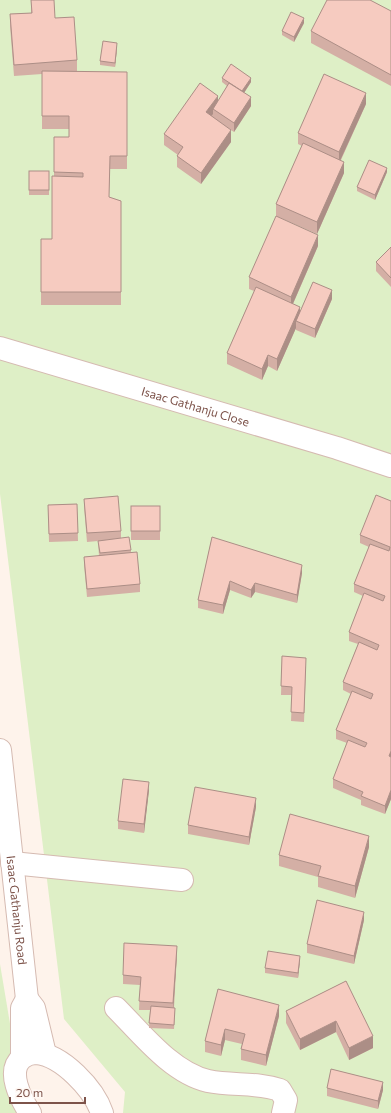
<svg xmlns="http://www.w3.org/2000/svg" width="391" height="1113" font-family="Commissioner,sans-serif">
  <rect width="100%" height="100%" fill="#fef3eb"/>
  <!-- green -->
  <g fill="#deefc6">
    <path d="M0,0H391V1113H123L125,1092L64,1019L0,494Z"/>
    <path d="M0,964L25,1113H0Z"/>
  </g>
  <g fill="none" stroke-linecap="round" stroke-linejoin="round">
    <!-- minor casing -->
    <g stroke="#d5bab1" stroke-width="24">
      <g id="minor">
        <path id="s1" d="M0,348L337,448L391,466"/>
        <path id="s2" d="M0,750L27,999"/>
        <path d="M12,863L182,880"/>
        <path d="M27,999L34,1008L45,1054"/>
        <path d="M116,1008C141,1033 172,1073 208,1081C232,1086 257,1082 280,1090L286,1100L283,1113"/>
        <path d="M22,1057V1008L27,999"/>
        <path d="M30,1113C21,1099 6,1071 22,1058C27,1054 31,1053 36,1053C62,1055 94,1089 102,1113"/>
      </g>
    </g>
    <!-- minor -->
    <use href="#minor" stroke="#fff" stroke-width="22"/>
  </g>
  <!-- wall -->
  <g fill="#d4afa5">
    <path d="M31,0L55,18L77,60V72H127V169H110L109,197L121,201V305H41V239H52L54,176V137H69V129H42V74L14,76L10,26V14L31,13Z"/>
    <path d="M391,11V86L311,43V31Z"/>
    <path d="M304,23L294,42L282,35V31Z"/>
    <path d="M117,48L115,67L100,65V61Z"/>
    <path d="M222,78L251,82L244,93L251,106L234,132L228,128L231,142L201,184L177,167V156L178,155L164,145V134L218,102L227,86L222,82Z"/>
    <path d="M366,104L341,160L344,173L317,234L276,216V204L302,146L298,144V133Z"/>
    <rect x="29" y="171" width="20" height="24"/>
    <path d="M387,172L375,200L357,191V187Z"/>
    <path d="M318,246L293,304L300,311L332,299L315,338L296,330V328L277,371L268,366L262,380L227,364V353L254,291L249,289V277Z"/>
    <path d="M391,247V287L376,271V262Z"/>
    <path d="M84,499L121,531V538L131,550V553L140,584V592L87,597L84,565V557L99,556L98,541L87,542L84,507Z"/>
    <path d="M391,501V799L385,814L361,805V800L333,788V779L347,743L336,739V730L351,694L343,690V682L358,644L349,641V632L363,596L354,592V584L369,547L360,543V535Z"/>
    <path d="M77,504L78,541L49,542L48,505Z"/>
    <rect x="131" y="506" width="29" height="34"/>
    <path d="M212,537L302,573L297,603L255,592L251,598L230,590L223,614L198,608V600Z"/>
    <path d="M282,656L306,667L304,722L291,721L292,695H281Z"/>
    <path d="M149,790L144,833L118,829V821Z"/>
    <path d="M256,807L249,845L188,834V825Z"/>
    <path d="M369,847L355,898L318,887V877L279,866V855Z"/>
    <path d="M364,920L354,964L307,953V944Z"/>
    <path d="M177,954L174,1008L175,1013L174,1029L149,1028L150,1010H139L140,985L123,984V975Z"/>
    <path d="M300,960L298,978L265,973V968Z"/>
    <path d="M346,981L373,1048L349,1060L336,1032L300,1050L286,1023V1011Z"/>
    <path d="M218,989L279,1016L266,1066L241,1060V1049L242,1044L225,1040L221,1056L205,1052V1041Z"/>
    <path d="M327,1088L383,1090L378,1109L327,1096Z"/>
  </g>
  <!-- shaded-wall -->
  <g fill="#ac8e86">
    <path d="M304,18V23L294,42V37Z"/>
    <path d="M117,43V48L115,67V63Z"/>
    <path d="M251,78V82L242,96V91Z"/>
    <path d="M366,93V104L339,163V152Z"/>
    <path d="M218,96V107L213,109V114L206,123V112Z"/>
    <path d="M251,97V106L234,132V123Z"/>
    <path d="M231,130V142L201,184V173Z"/>
    <path d="M344,162V173L317,234V222Z"/>
    <path d="M387,168V172L375,200V195Z"/>
    <path d="M318,235V246L291,308V297Z"/>
    <path d="M332,290V299L315,338V329Z"/>
    <path d="M300,307V318L296,321V328L277,371V359Z"/>
    <path d="M268,355V366L262,380V369Z"/>
    <path d="M302,565V573L297,603V595Z"/>
    <path d="M230,581V590L223,614V605Z"/>
    <path d="M255,583V592L251,598V590Z"/>
    <path d="M391,751V759L389,756Z"/>
    <path d="M149,782V790L144,833V824Z"/>
    <path d="M391,790V799L385,814V806Z"/>
    <path d="M256,798V807L249,845V837Z"/>
    <path d="M369,836V847L355,898V886Z"/>
    <path d="M364,912V920L354,964V956Z"/>
    <path d="M177,946V954L173,1012V1003Z"/>
    <path d="M300,956V960L298,978V973Z"/>
    <path d="M279,1005V1016L266,1066V1055Z"/>
    <path d="M336,1021V1032L300,1050V1039Z"/>
    <path d="M225,1029V1040L221,1056V1045Z"/>
    <path d="M373,1036V1048L349,1060V1048Z"/>
    <path d="M383,1082V1090L378,1109V1101Z"/>
  </g>
  <!-- building -->
  <g fill="#f6cbc0" stroke="#ac8e86">
    <path d="M31,0H54L55,18L74,17L77,60L14,65L10,14L32,13Z"/>
    <path d="M327,0H370L391,11V75L311,31Z"/>
    <path d="M291,12L304,18L294,37L282,31Z"/>
    <path d="M103,41L117,43L115,63L100,61Z"/>
    <path d="M231,64L251,78L242,91L222,78Z"/>
    <path d="M42,71L127,72V156H110L109,197L121,201V292H41V239H52V176L83,177V173L54,172V137H69V116H42Z"/>
    <path d="M324,74L366,93L339,152L298,133Z"/>
    <path d="M200,83L218,96L206,112L231,130L201,173L177,156L183,147L164,134Z"/>
    <path d="M229,83L251,97L234,123L213,109Z"/>
    <path d="M303,143L344,162L317,222L276,204Z"/>
    <path d="M369,160L387,168L375,195L357,187Z"/>
    <rect x="29" y="171" width="20" height="19"/>
    <path d="M276,216L318,235L291,297L249,277Z"/>
    <path d="M391,247V278L376,262Z"/>
    <path d="M313,282L332,290L315,329L296,321Z"/>
    <path d="M256,287L300,307L277,359L268,355L262,369L227,353Z"/>
    <path d="M376,495L391,501V751L389,756L391,757V790L385,806L361,796L363,792L333,779L348,740L365,747L367,743L336,730L352,691L371,699L373,694L343,682L359,642L377,650L379,645L349,632L364,593L383,601L385,596L354,584L370,544L389,551L390,547L360,535Z"/>
    <path d="M118,496L121,531L87,533L84,499Z"/>
    <path d="M77,504L78,533L49,534L48,505Z"/>
    <rect x="131" y="506" width="29" height="25"/>
    <path d="M129,537L131,550L100,553L98,541Z"/>
    <path d="M212,537L302,565L297,595L255,583L251,590L230,581L223,605L198,600Z"/>
    <path d="M137,552L140,584L87,589L84,557Z"/>
    <path d="M282,656L306,658L304,713L291,712L292,687L281,686Z"/>
    <path d="M123,779L149,782L144,824L118,821Z"/>
    <path d="M195,787L256,798L249,837L188,825Z"/>
    <path d="M290,814L369,836L355,886L318,876L321,866L279,855Z"/>
    <path d="M317,900L364,912L354,956L307,944Z"/>
    <path d="M124,943L177,946L173,1003L139,1001L141,977L123,975Z"/>
    <path d="M268,951L300,956L298,973L265,968Z"/>
    <path d="M346,981L373,1036L349,1048L336,1021L300,1039L286,1011Z"/>
    <path d="M218,989L279,1005L266,1055L241,1049L245,1034L225,1029L221,1045L205,1041Z"/>
    <path d="M151,1006L175,1008L174,1025L149,1023Z"/>
    <path d="M331,1069L383,1082L378,1101L327,1088Z"/>
  </g>
  <g text-anchor="middle" dominant-baseline="central" stroke-width="3" stroke-linejoin="round" paint-order="stroke">
    <!-- street labels -->
    <g font-size="12" fill="#7d534a" stroke="#fff8f3">
      <text stroke="none"><textPath href="#s1" startOffset="204">Isaac Gathanju Close</textPath></text>
      <text stroke="none"><textPath href="#s2" startOffset="161">Isaac Gathanju Road</textPath></text>
    </g>
  </g>
  <!-- scale -->
  <path d="M10 1097v6h75v-6" fill="none" stroke="#7d534a" stroke-width="2"/>
  <text x="16" y="1097" font-size="12" fill="#7d534a" stroke="#fff8f3" stroke-width="3" paint-order="stroke">20 m</text>
</svg>
